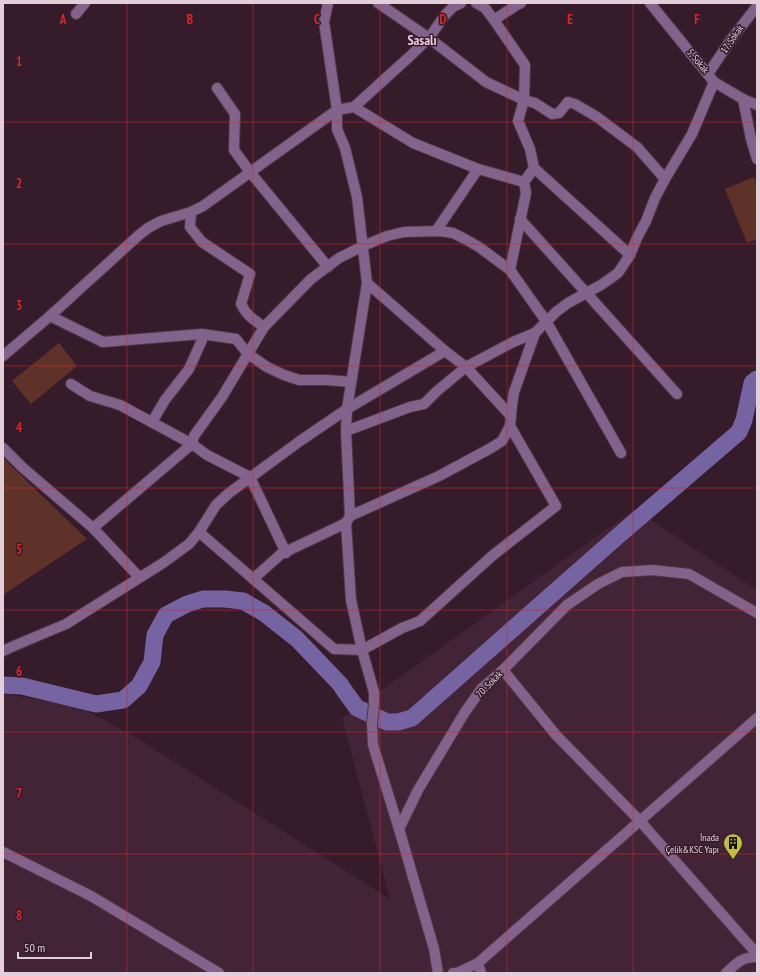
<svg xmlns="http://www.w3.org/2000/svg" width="760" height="976" font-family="'PT Sans Narrow',sans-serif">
  <rect width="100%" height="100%" fill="#361b2b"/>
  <!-- built -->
  <path fill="#432336" d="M635,509L757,590V973H3V694L20,696L82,708L137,738L390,899L342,718Z"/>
  <!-- green -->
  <g fill="#5f3229">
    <path d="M754,177L757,184V239L747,243L725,189Z"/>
    <path d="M59,343L77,366L31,404L12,381Z"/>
    <path d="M3,458L87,539L3,595Z"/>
  </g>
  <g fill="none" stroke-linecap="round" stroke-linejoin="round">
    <!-- river -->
    <path stroke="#7563a2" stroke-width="17" d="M3,685L22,686L96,704L123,700L139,686L152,662L155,635L166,615L187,604L203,599H225L243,601L264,613L297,639L340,684L346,693L357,708L387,722H398L412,718L618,536L739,432L744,420L752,383L757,379"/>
    <!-- minor casing -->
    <g stroke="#523847" stroke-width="12">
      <g id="minor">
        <path d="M378,3L429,38L486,82L524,100L535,103L552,114L559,113L568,102L575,104L597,117L637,147L665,179"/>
        <path d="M476,3L485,8L494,20L515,6L521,3"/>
        <path d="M650,3L714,82L743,99L757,105"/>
        <path d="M76,14L85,3"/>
        <path d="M494,20L525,65L524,100L518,121L530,149L534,168L524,182L526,193L510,270"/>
        <path d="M708,74L730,41L757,6"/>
        <path d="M217,88L235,114L234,150L250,172L328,267"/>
        <path d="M743,99L751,139L757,159"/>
        <path d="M354,107L413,143L478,169L524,182"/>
        <path d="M534,168L630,255"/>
        <path d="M191,212L190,227L202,242L250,274L241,304C246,315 254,320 264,327"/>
        <path d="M520,219L677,394"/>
        <path d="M436,231L478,169"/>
        <path d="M367,283L445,351L466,367L511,416"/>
        <path d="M50,316L103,342L202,334L236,339L248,354L267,367L284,375L299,380H327L351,382"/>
        <path d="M3,356L50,316L139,235L148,228L161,221L191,212L203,206L337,110L324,22L328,3"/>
        <path d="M71,384L90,396L120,405L192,444L93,528"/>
        <path d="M152,422L165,400L189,369L202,340V334"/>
        <path d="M346,431L410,407L424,404L437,391L466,367L513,342L535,333"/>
        <path d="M3,448L22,467L93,528L139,577"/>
        <path d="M350,516L439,476L491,448L502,441L510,426L512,405L514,392L535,333L556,312L568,303L601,285L618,273L630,255L637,238L646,221L655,198L665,179L692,134L714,82"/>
        <path d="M199,532L334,649L362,650L402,628L420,621L492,556L556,506L510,426"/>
        <path d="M286,553L250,477L207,455L192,444L194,436L222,397L264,327L311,279L339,258L363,246L387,236L404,232L440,231L453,233L465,239L479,247L510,270L546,321L621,453"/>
        <path d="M253,579L281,554L346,523"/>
        <path d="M3,651L16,645L66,624L163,563L189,544L199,532L216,505L229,493L300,441L347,409L445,351"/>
        <path d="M503,670L556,735L640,821L757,954"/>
        <path d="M399,829L373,745L372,723L374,704V692L362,650L351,600L346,523L350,516L346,431L347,409L367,283L357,197L345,148L337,129V110L354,107L408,58L429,38L445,15L453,7L461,3"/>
        <path d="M3,852L91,896L219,973"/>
        <path d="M478,963L481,973"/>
        <path d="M438,973L434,949L399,829L418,790L465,712L482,688L503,670L567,605L598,584L622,572L653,570L689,574L757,613"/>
        <path d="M453,973H457L478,963L757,718"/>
        <path d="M726,973C737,963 741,957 757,957"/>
      </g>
    </g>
    <!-- minor -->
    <use href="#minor" stroke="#83638b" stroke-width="10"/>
  </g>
  <!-- grid -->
  <path fill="none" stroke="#d62828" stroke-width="1" stroke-opacity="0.55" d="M127,3V973M253,3V973M380,3V973M507,3V973M633,3V973M3,122H757M3,244H757M3,366H757M3,488H757M3,610H757M3,732H757M3,854H757"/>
  <!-- icons -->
  <defs>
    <g id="building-pin" transform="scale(1)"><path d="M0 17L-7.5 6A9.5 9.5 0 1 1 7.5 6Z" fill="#c4bc3e" stroke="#361b2b"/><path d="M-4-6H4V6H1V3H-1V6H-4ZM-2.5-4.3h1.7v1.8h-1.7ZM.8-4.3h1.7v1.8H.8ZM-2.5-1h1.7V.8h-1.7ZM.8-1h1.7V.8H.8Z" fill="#111"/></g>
  </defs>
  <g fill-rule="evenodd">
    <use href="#building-pin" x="733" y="843"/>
  </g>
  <g text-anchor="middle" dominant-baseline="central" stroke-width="3" stroke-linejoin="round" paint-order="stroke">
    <!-- street labels -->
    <g font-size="10" fill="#e2cfd9" stroke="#361b2b">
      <text transform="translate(732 39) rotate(-55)">17. Sokak</text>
      <text transform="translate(698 61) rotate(51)">5. Sokak</text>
      <text transform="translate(489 684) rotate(-46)">70. Sokak</text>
    </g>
    <!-- poi labels -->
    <g font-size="10" fill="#e2cfd9" stroke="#361b2b" text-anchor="end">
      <text x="719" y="837">İnada<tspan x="719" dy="12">Çelik&amp;KSC Yapı</tspan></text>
    </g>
    <!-- district labels -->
    <g font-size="14" font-weight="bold" fill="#edc8dc" stroke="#361b2b">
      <text x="422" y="40">Sasalı</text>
    </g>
  </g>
  <g font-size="13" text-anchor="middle" font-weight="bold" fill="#d62828" stroke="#361b2b" stroke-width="3" stroke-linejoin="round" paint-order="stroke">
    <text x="63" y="24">A</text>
    <text x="190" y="24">B</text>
    <text x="317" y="24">C</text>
    <text x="443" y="24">D</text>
    <text x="570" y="24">E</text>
    <text x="697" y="24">F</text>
    <text x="19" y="66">1</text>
    <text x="19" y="188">2</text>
    <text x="19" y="310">3</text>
    <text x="19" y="432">4</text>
    <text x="19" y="554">5</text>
    <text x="19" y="676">6</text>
    <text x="19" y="798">7</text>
    <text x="19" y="920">8</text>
  </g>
  <!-- border -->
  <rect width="760" height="976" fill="none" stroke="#e2cfd9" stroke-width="8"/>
  <!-- scale -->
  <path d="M18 952v6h73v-6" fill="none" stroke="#e2cfd9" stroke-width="2"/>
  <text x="24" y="952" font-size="12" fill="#e2cfd9" stroke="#361b2b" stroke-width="3" paint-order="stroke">50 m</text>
</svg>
